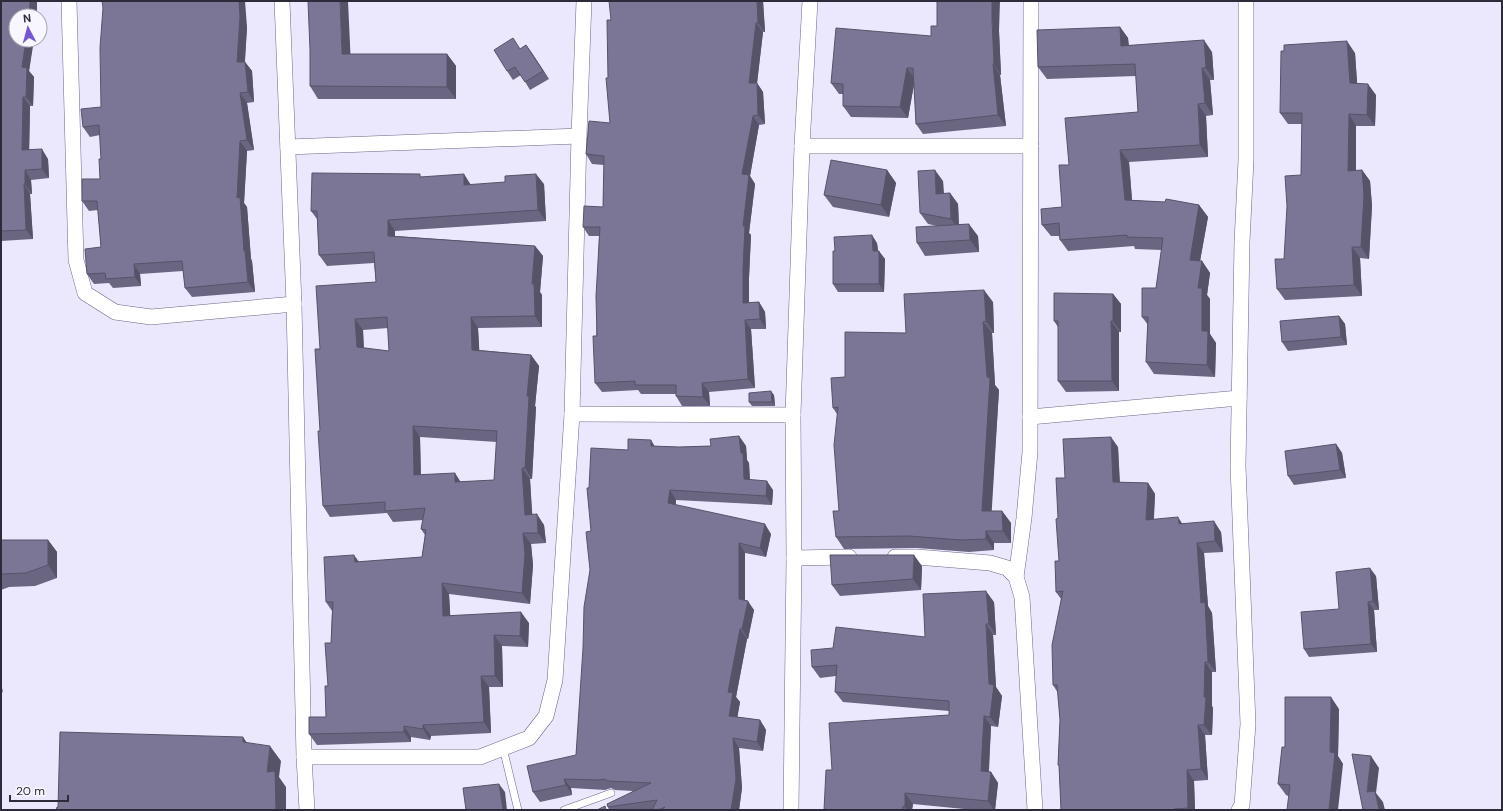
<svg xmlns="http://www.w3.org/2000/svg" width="1503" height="811" font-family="'DM Sans',sans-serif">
  <rect width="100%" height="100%" fill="#ebe8fe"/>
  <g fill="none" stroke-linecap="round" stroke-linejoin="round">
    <!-- service casing -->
    <g stroke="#6c6786" stroke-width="8">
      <g id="service">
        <path d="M503,748L518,810"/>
        <path d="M564,810L611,793"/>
      </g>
    </g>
    <!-- minor casing -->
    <g stroke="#6c6786" stroke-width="16">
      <g id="minor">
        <path d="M69,1L76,260L85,293L115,312L151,317L294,304"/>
        <path d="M282,1L294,304L304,757L307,810"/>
        <path d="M802,146H1031"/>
        <path d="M288,147L579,136"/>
        <path d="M572,414L793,415"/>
        <path d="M1030,417L1239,398"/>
        <path d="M895,557H917L990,563L1007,568L1016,577L1022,597L1035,810"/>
        <path d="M794,558L849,557"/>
        <path d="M1016,577L1024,518L1030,452L1031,1"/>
        <path d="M304,757H480L529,738L546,716L555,680L572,414L579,136L584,1"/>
        <path d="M791,810L794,558L793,415L802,146L810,1"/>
        <path d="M1239,810L1242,805L1248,724L1238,466L1242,242L1246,160V1"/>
      </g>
    </g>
    <!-- service -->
    <use href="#service" stroke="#fff" stroke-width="7"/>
    <!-- minor -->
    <use href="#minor" stroke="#fff" stroke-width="15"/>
  </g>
  <!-- wall -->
  <g fill="#6a6581" fill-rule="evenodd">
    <path d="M1,1L37,13L29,71L34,77L33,106H30L29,150L48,159L49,178L31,180L32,194H30L33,239L1,241Z"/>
    <path d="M763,1L765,32H763L757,83L763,92L765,124L759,125L750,176L755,184L749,233L751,235L749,278V303L759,302L765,312L766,329H751L755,388L709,392L710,406H682L676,396V394H641L638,390L602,392L595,383L599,236H589L583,227L603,207L604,165L592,164L586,154L610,123L608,78L611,20Z"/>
    <path d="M103,8L247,27L245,62L252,71L254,102L247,103L254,150L247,151L244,203L247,207L251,259L252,261L255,292L192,297L185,288L183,271L140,274L141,286L113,288L109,283L94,284L87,274L101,247L98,210L89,211L82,201L100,179L101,159L100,135L90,137L83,127L101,107Z"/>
    <path d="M1120,27L1128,38L1129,45L1212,52L1214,80H1210L1213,115L1206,116L1208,157L1129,162L1132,200L1199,205L1208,217L1200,261H1202L1210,273L1207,295L1210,299V334L1216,343L1215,377L1154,374L1146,362L1148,325L1142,317L1156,288L1162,250L1135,249L1134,246L1068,251L1060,240L1059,236H1051L1042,225L1062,207L1069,165L1138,112L1136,76L1047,79L1038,67Z"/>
    <path d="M999,31L1001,75H1000L1006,126L923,134L916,124L914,84L908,118L851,117L843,106V94H839L831,83L931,36Z"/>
    <path d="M526,45L549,79L530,90L521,75L513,80L507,71Z"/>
    <path d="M1355,53L1357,84L1376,95L1375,126H1356V171L1362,170L1370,181L1372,206L1369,259L1360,258L1362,296L1285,300L1277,289L1284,259L1301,175L1302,124H1288L1280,113Z"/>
    <path d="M350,54H447L456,66V99H318L310,86Z"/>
    <path d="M887,170L896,183L889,217L833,207L824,195Z"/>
    <path d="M422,177L471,185L544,184L546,221L395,231V236L535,246L543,256L540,292L542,295V327L478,328L479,350L531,355L539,366L535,406L536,407L532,479H530L532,515L544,525L546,543L531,544L533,565L530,604L449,594L450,616L529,623L528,647L502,646L503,687H489L491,733L431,736L430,740L411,737V742L317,745L309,734L326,717L331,643L332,611L326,602L359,562L422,557L425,535L421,529L423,520L393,522L387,513L330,517L323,506L320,431V349L376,282L374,263L327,266L319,255L317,219L311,211ZM388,328L389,351L364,348L363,330ZM420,437L497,442L494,480L461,482L421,475Z"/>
    <path d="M943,181L944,194L950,193L958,204L959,225L978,236L979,252L925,256L917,243L938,226L928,224L920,213Z"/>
    <path d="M877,243L878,251L885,259L884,292H838L833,284L835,251Z"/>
    <path d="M1113,294L1121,304V332H1119V391L1066,392L1058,381V327L1054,321Z"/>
    <path d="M993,302L994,333H992L995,385L999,390L991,511H1002L1011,523V543H994V550L969,552L917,548L844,549L836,537L839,511L837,414L833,408L845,377L906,333Z"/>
    <path d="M1339,316L1345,324L1347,345L1288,351L1282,342Z"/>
    <path d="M774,395L775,406H752L749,402Z"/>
    <path d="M739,436L746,446L747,460L749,463L750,479L773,490L772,505L676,500V505L771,534L766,557L745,553V600L754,610L748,639H747L736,697L740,702L737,717L760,720L766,730L763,751L739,748L742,788L739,810H609L608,807L633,791L615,790L611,788L605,790L571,788L572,795L540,802L533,792L576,755L590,570L591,531L589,488L628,450L655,446L679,447L711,446Z"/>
    <path d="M1336,444L1342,453L1346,478L1294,485L1288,476Z"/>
    <path d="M1118,447L1120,482L1148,483L1155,494L1154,519L1182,523L1221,532L1223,552L1204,553L1208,606L1212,613L1216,672H1212V706L1213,708L1212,735H1205L1208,780L1194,781L1195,810H1061L1059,766L1058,765L1060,720L1058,693L1053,685L1061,599L1056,592L1059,561L1058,518L1065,478Z"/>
    <path d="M1,540H48L57,552V578L35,586L9,587L1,590Z"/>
    <path d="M922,566L921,590L840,596L832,585Z"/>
    <path d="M1376,576L1379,610H1374L1377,652L1309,657L1304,649L1339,609Z"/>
    <path d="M994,602L996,635H993L996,687L1002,696L998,727L991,726L989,772H991L998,783L995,810H974L913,804L912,810H824L832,770L949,715V711L843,702L835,692L836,676L820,678L812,667L833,648L925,637Z"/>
    <path d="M1339,709L1338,756L1343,764L1288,796L1286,795L1278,784L1285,747Z"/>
  </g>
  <!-- shaded-wall -->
  <g fill="#565369">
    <path d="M30,1H37V16H29Z"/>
    <path d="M239,1H245L247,27L244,72L237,62Z"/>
    <path d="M340,1H348L351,66L342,54Z"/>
    <path d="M757,1H763L765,32L758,23Z"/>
    <path d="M992,1H1000L999,31L1001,75L994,64L992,20Z"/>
    <path d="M756,23L763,32L756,92L749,83Z"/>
    <path d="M1120,27L1128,38L1129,58L1121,46Z"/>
    <path d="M26,40H34L29,71L34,77L33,106L26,97L22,67Z"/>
    <path d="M1204,40L1212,52L1214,80L1206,68Z"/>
    <path d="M1347,41L1355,53L1358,95L1350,83Z"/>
    <path d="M526,45L532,53L549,79L543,71Z"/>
    <path d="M447,54L456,66V99L447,87Z"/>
    <path d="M245,62L252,71L254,102L248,92Z"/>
    <path d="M993,64L1000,75L1006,126L998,115Z"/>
    <path d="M907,68L915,79L908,118L900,107Z"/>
    <path d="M1202,68L1210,80L1213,115L1205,103Z"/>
    <path d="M757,83L763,92L765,124L758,115Z"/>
    <path d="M1368,84L1376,95L1375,126L1367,115Z"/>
    <path d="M240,93L247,103L254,150L247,140Z"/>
    <path d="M23,97L30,106L29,160L22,150Z"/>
    <path d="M1198,104L1206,116L1208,157L1200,145Z"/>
    <path d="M1349,114L1356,126V182L1348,171Z"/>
    <path d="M753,116L759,125L750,176L755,184L749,233L751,235L749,278V312L743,303L742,174Z"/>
    <path d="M240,141L247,151L244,203L247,207L251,259L252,261L255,292L248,282L237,198Z"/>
    <path d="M42,149L48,159L49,178L42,169Z"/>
    <path d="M1120,150L1129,162L1133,212L1125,200Z"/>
    <path d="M25,170L31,180L32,194L25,184Z"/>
    <path d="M887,170L896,183L889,217L881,205Z"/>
    <path d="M935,170L943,181L944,205L936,194Z"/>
    <path d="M1362,170L1370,181L1372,206L1369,259L1361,247Z"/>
    <path d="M464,174L471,185H464Z"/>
    <path d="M536,174L544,184L546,221L538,210Z"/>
    <path d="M24,184L30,194L33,239L26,230Z"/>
    <path d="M950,193L958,204L959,230L951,219Z"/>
    <path d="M1199,205L1208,217L1198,272L1190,260Z"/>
    <path d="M388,220L395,231V247L388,236Z"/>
    <path d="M969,224L978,236L979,252L970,240Z"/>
    <path d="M872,235L877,243L879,259L873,251Z"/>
    <path d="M535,246L543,256L540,292L542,295V327L535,316L532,284Z"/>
    <path d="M1352,247L1360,258L1362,296L1354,285Z"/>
    <path d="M879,251L885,259L884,292L879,284Z"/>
    <path d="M1202,261L1210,273L1207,295L1210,299V334L1216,343L1215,377L1207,365L1202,331L1198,288Z"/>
    <path d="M134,264L140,274L141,286L135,277Z"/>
    <path d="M984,290L993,302L994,333L986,321Z"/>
    <path d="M1113,294L1121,304V332L1113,321Z"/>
    <path d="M759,302L765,312L766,329L760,319Z"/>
    <path d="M1339,316L1345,324L1347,345L1341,337Z"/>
    <path d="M471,317L478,328L480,361L472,350Z"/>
    <path d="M355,319L363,330L364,358L357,347Z"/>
    <path d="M745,320L751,329L755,388L748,379Z"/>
    <path d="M1111,321L1119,332V391L1112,381Z"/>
    <path d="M983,322L992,333L995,385L999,390L991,523L982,511L987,377Z"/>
    <path d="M531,355L539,366L535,406L536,407L532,479L525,468L527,396Z"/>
    <path d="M702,383L709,392L710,406L703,397Z"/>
    <path d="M771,391L774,395L775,406L772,402Z"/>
    <path d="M413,426L420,437L421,486L414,475Z"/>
    <path d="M739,436L746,446L747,460L749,463L750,489L744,479Z"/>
    <path d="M1111,437L1118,447L1120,493L1113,482Z"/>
    <path d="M651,440L657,450L651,446Z"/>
    <path d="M1336,444L1342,453L1346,478L1340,470Z"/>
    <path d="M522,468L530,479L533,526L525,515Z"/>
    <path d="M455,473L462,484L455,482Z"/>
    <path d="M767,481L773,490L772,505L766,496Z"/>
    <path d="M1148,483L1155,494L1153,530L1146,520Z"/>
    <path d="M670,490L676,500L675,513L668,503Z"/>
    <path d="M1002,511L1011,523V543L1003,531Z"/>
    <path d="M537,514L544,525L546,543L538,533Z"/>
    <path d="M1178,517L1185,528L1179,524Z"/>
    <path d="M1214,521L1221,532L1223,552L1215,541Z"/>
    <path d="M765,524L771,534L766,557L760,548Z"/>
    <path d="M986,531L994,543V550L986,539Z"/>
    <path d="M523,533L531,544L533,565L530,604L522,593Z"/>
    <path d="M48,540L57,552V578L48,565Z"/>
    <path d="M739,543L745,553V608L739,599Z"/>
    <path d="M1197,543L1204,553L1208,606L1212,613L1216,672L1208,662L1201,603Z"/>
    <path d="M354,555L362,566L355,562Z"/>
    <path d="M914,555L922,566L921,590L913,579Z"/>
    <path d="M1370,568L1376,576L1379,610L1373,601Z"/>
    <path d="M442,583L449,594L451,627L443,616Z"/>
    <path d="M986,591L994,602L996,635L989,624Z"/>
    <path d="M748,601L754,610L748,639L742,629Z"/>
    <path d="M1368,602L1374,610L1377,652L1371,644Z"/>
    <path d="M521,612L529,623L528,647L520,636Z"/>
    <path d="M986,624L993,635L996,687L1002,696L998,727L990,717Z"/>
    <path d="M740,629L747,639L736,697L740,702L736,726L729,716L728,692Z"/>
    <path d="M494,635L502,646L503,687L495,676Z"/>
    <path d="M1205,662L1212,672V706L1213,708L1212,735L1204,725Z"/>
    <path d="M481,676L489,687L491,733L484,722Z"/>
    <path d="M1,682L3,693L1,690Z"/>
    <path d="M1331,697L1339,709L1338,756L1343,764L1338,810H1329Z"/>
    <path d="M984,716L991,726L988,782L981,771Z"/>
    <path d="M760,720L766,730L763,751L757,742Z"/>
    <path d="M423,725L431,736L430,740L423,729Z"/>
    <path d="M1198,725L1205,735L1208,780L1201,769Z"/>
    <path d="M404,726L411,737V742L404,732Z"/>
    <path d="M243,737L254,753L243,742Z"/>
    <path d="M733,738L739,748L742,788L739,810H731Z"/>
    <path d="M270,746L281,761L279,777L286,787V810H276L267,772Z"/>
    <path d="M1371,756L1379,768L1376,793L1383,802L1385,810H1379L1376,796L1367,792Z"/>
    <path d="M1187,770L1194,781L1195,810H1190L1188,808Z"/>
    <path d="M991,772L998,783L995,810H994L988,801Z"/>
    <path d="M564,779L571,788L572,795L566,785Z"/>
    <path d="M499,784L505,792L507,810H503Z"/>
    <path d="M905,793L913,804L912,810H907L905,807Z"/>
  </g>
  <!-- building -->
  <g fill="#7b7696" stroke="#565369" fill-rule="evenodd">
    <path d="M1,1H30L29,16H16V40H26L22,67L27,68L26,97H23L22,150L42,149V169L25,170V184H24L26,230L1,231Z"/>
    <path d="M102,1H239L240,17L237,62H245L248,92L240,93L247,140L240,141L237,198L240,197L244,251H245L248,282L185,288L182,261L134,264L135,277L106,279L105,273L87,274L85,249L101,247L97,201H82V179H100L99,159H101L99,125L83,127L81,109L101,107L100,48L103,8Z"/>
    <path d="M308,1H340L342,54H447V87L310,86V50Z"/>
    <path d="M609,1H757L758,23H756L749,83H757L758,115L753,116L742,174L749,175L743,226H745L743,269V303L759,302L760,319L745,320L748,379L702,383L703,397L676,396V385H635V381L595,383L593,336H597L596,296L600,227H583L584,206L603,207L604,156L586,154L589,121L610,123L606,78H608L607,20H611Z"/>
    <path d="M937,1H992V20L994,64H993L998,115L916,124L913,68H907L900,107L843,106V84L831,83L836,28L931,36V26H937Z"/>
    <path d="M1120,27L1121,46L1204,40L1206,68H1202L1205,103L1198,104L1200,145L1120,150L1125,200L1165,202L1166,199L1199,205L1190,260L1202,261L1198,288H1202V331H1208L1207,365L1146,362L1148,317H1142V288H1156L1163,238L1127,237V235L1060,240L1059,223L1042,225L1041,209L1062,207L1059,165H1069L1065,118L1138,112L1135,64L1038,67L1037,30Z"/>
    <path d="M513,38L520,49L526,45L543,71L525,82L515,67L507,71L494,50Z"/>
    <path d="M1347,41L1350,83L1368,84L1367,115L1349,114L1348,171L1362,170L1364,195L1361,247H1352L1354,285L1277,289L1275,259H1284L1287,206L1285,176L1301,175L1302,113H1280L1281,51H1284V45Z"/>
    <path d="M831,160L887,170L881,205L824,195Z"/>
    <path d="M935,170L936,194L950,193L951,219L920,213L918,171Z"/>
    <path d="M312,173L420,174V177L464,174V185L505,182V176L536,174L538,210L388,220V236L535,246L532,284H534L535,316L471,317L472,350L531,355L527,396H529L525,468H522L525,515L537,514L538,533H523L525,554L522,593L442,583L443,616L521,612L520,636L494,635L495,676H481L484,722L423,725V729L404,726V732L309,734V717H326L325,686H328L325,643H331L333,602H326L324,557L354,555L355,562L422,557L426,530L421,529L425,508L385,511V502L323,506L318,431H320L315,349H320L316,286L376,282L374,252L319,255L317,211H311ZM387,317L389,351L357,347L355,319ZM413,426L497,431L494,480L455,482V473L414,475Z"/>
    <path d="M969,224L970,240L917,243L916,227Z"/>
    <path d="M872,235L873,251H879V284H833V251H835L834,237Z"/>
    <path d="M984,290L986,321L983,322L987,377L990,378L982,511H1002L1003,531H986V539L961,540L909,536L836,537L833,511H839L834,445L838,407L833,408L831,378L845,377V332L906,333L904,294Z"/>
    <path d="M1054,293L1113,294V321H1111L1112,381H1058V321H1054Z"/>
    <path d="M1339,316L1341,337L1282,342L1280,321Z"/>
    <path d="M771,391L772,402H749V393Z"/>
    <path d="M739,436L741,453H743L744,479L767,481L766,496L670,490L668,503L765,524L760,548L739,543V599L748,601L742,629H740L728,692L733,693L729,716L760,720L757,742L733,738L736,779L731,810H662L665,807L658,810H652L657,800L608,807L607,804L651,783L608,781L605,779L598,780L564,779L566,785L533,792L527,766L576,755L583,648L584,607L590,570L586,532L591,531L587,488H589L591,448L628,450V439L651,440V446L679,447L711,446L710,439Z"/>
    <path d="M1111,437L1113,482L1148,483L1146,520L1178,517L1179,524L1214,521L1215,541L1197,543L1201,603L1205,602L1208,662H1205L1204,697H1206L1204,725H1198L1201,769L1187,770L1188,808L1174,809L1175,810H1061L1059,765H1058L1060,720L1057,685H1053L1052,645L1063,591L1056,592L1055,561H1059L1056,519L1058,518L1056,478H1065L1063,439Z"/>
    <path d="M1336,444L1340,470L1288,476L1285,451Z"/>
    <path d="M1,540H48V565L26,573L1,574Z"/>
    <path d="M830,555H914L913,579L832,585Z"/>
    <path d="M1370,568L1373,601L1368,602L1371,644L1304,649L1301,612L1339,609L1336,572Z"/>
    <path d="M986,591L989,624H986L989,684L994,685L990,717L984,716L981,771L991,772L988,801L905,793V807L903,806V810H824L826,770H832L829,723L949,715V701L835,692L837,665L812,667L811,650L833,648L836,627L925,637L923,594Z"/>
    <path d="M1285,697H1331L1330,752L1335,753L1329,810H1287L1290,785L1278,784L1282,747H1285Z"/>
    <path d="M60,732L243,737V742L270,746L267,772L275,771L276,810H56L57,807H58Z"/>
    <path d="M1352,754L1371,756L1367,792L1375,791L1379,810H1363Z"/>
    <path d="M499,784L503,810H466L463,788Z"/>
    <path d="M605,806L606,810H597Z"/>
  </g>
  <!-- border -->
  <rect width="1503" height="811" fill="none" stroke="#2d2b39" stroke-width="4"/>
  <!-- north arrow -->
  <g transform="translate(28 28) rotate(354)"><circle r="19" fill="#f8f7ff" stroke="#a7a5b0"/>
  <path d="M0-3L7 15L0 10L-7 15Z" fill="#7757d1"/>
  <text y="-6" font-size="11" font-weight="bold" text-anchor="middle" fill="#2d2b39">N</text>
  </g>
  <!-- scale -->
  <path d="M10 795v6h58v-6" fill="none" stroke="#2d2b39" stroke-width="2"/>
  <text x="16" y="795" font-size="12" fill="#2d2b39" stroke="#f8f7ff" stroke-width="3" paint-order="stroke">20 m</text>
</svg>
